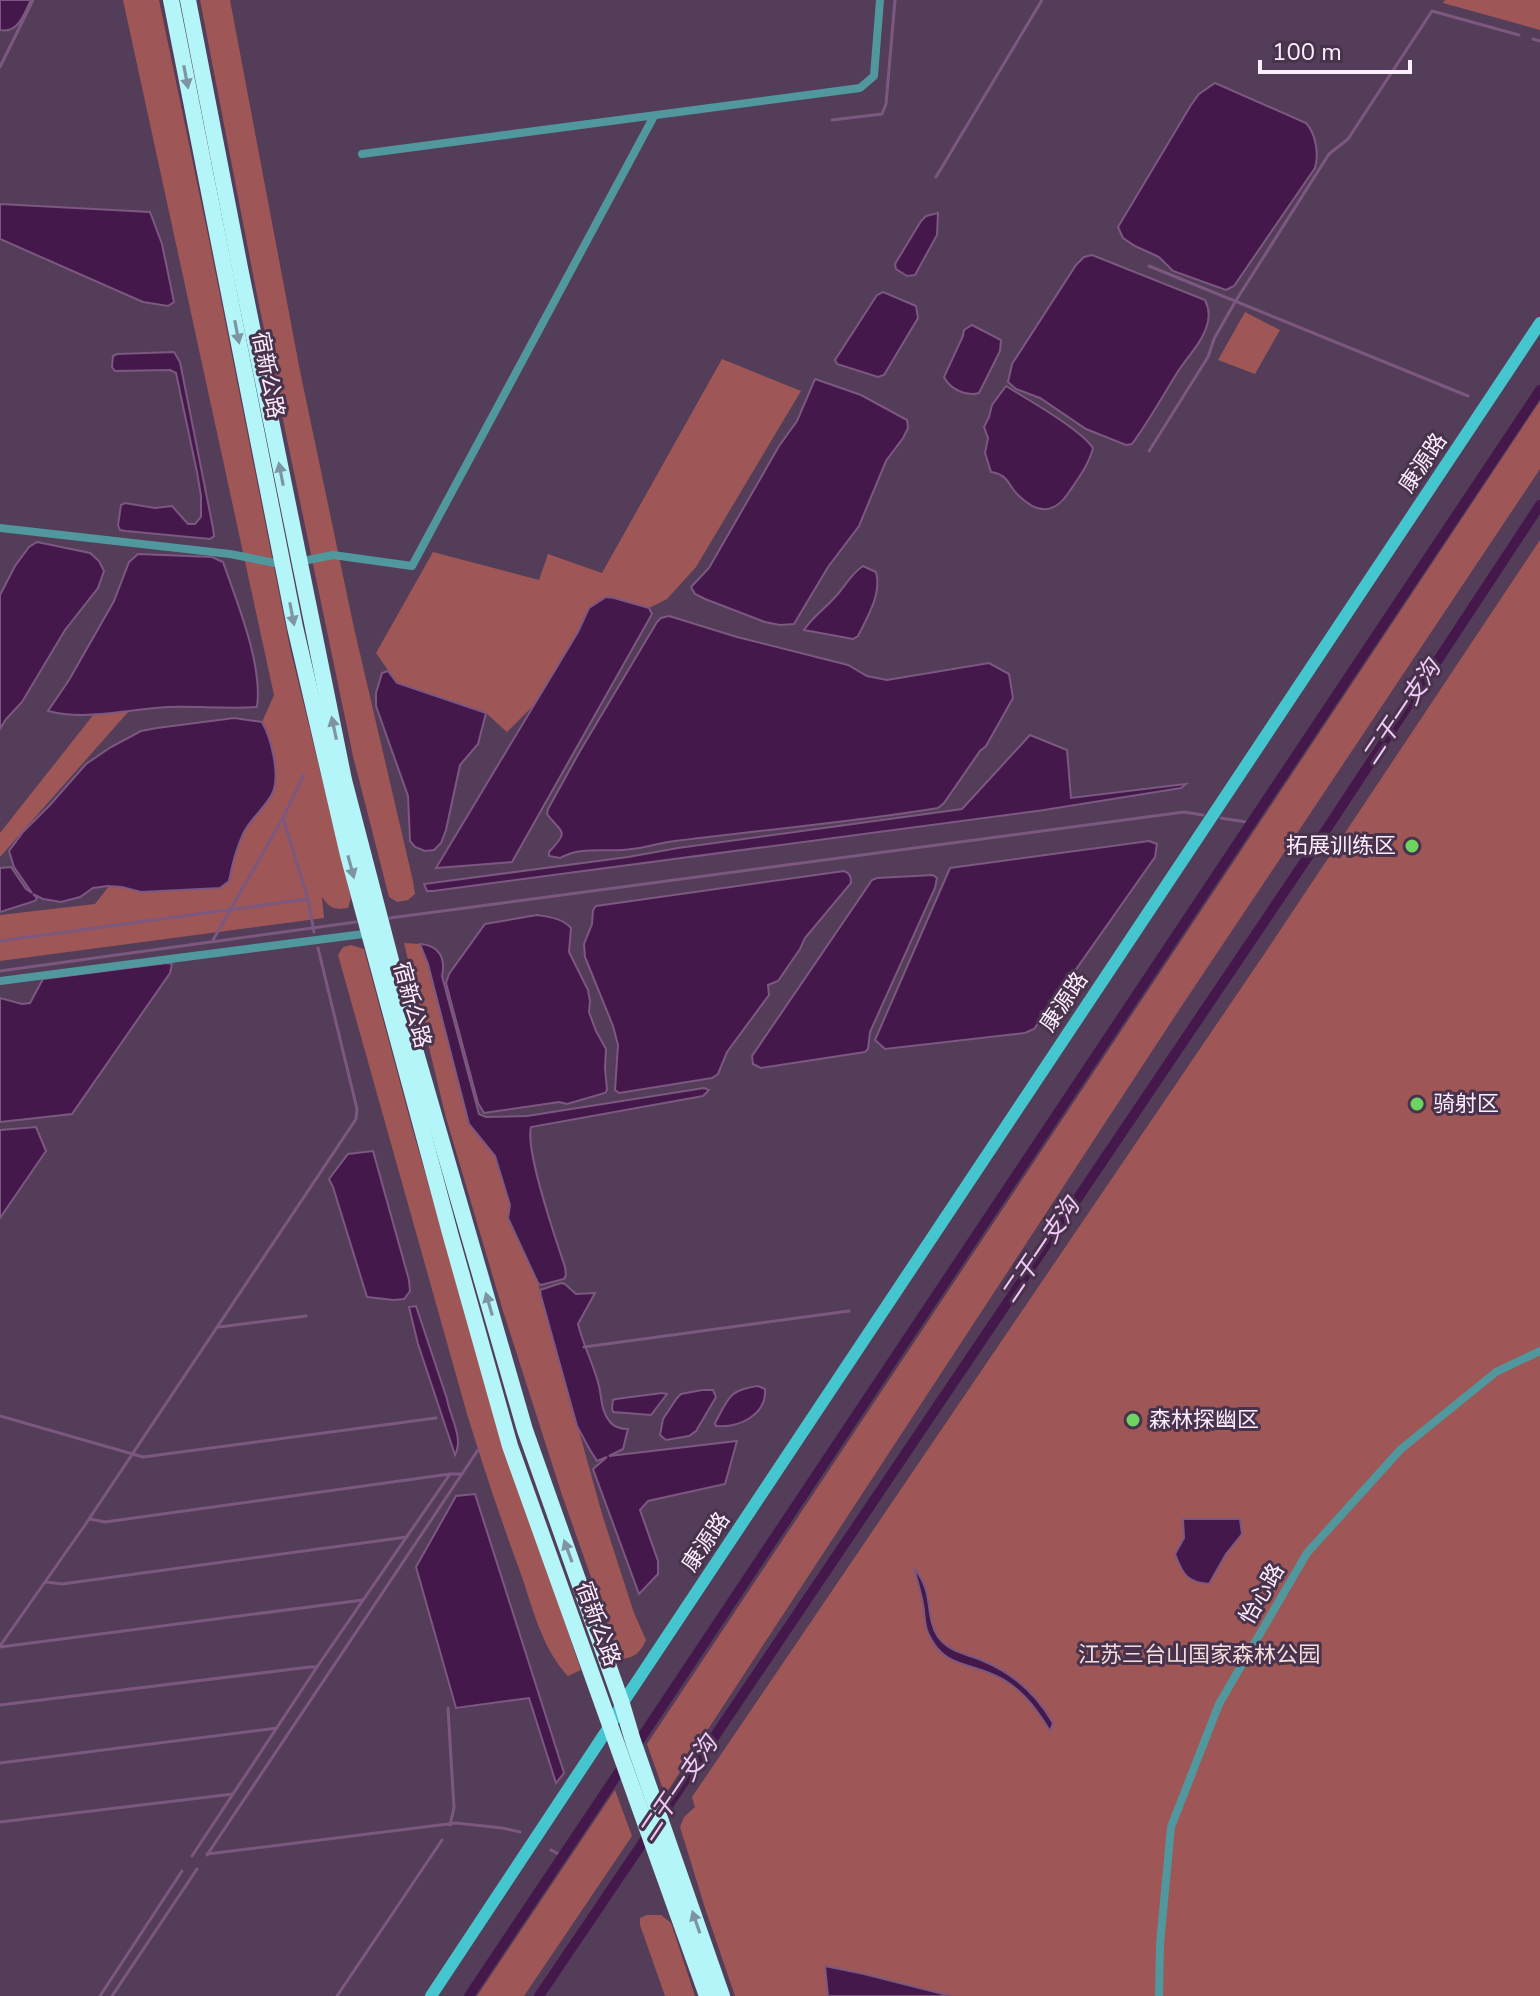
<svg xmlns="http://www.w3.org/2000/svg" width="1540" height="1996" font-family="'Nunito Sans','Noto Sans SC',sans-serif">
  <rect width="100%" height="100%" fill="#543d58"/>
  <!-- green -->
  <g fill="#9e5756">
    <path d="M123,0H159L210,245L290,648L351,898L348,908C333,910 330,908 322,897L324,918L0,961V915L95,904L109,886L122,887L141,892L229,881L235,855L244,831L267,730L262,722L274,695Z"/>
    <path d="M200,0H230L300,371L354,628L413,881L415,894L408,900L397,902L389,897L353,756L257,295Z"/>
    <path d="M1445,0H1540V30L1443,3Z"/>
    <path d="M1245,312L1280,330L1255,374L1218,360Z"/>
    <path d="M722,359L801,391L696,567L667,599L649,608L606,597L589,608L578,632L536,703L507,732L486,713L479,710L397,683L376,653L433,552L539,580L548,554L602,573Z"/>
    <path d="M1540,401V469L1177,1013L665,1795L647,1744Z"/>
    <path d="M1540,540V1996H735L705,1908L680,1827L684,1817L695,1807L692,1797L1267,950Z"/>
    <path d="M129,711L0,857V833L94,714Z"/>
    <path d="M404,943L420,944L428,964L469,1124L495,1156L510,1205L509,1218L538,1283L602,1514L634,1613L646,1640C641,1651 636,1657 623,1659L616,1648L562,1495L503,1311L445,1114Z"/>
    <path d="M351,945L364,949L413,1131L502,1440L581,1670L568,1676C543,1650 533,1610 522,1577C502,1523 484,1469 467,1414L338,955L343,947Z"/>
    <path d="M615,1790L632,1836L524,1996H477Z"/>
    <path d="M647,1915H661L671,1923L695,1996H665L640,1925V1918Z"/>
  </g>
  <!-- water -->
  <g fill="#45184c" stroke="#7c5881" stroke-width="2">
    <path d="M0,0H31C24,14 18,34 0,30Z"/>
    <path d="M1215,83L1306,123C1316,134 1319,154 1315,168L1234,286L1226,290L1173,271L1159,257L1135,246L1123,238L1118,227L1191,105L1199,94Z"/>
    <path d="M0,204L150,212L162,244L174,302L168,306L143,302L0,239Z"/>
    <path d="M938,213L937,235L915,275L907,276L896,269L895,264L921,221L926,216Z"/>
    <path d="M1092,255L1205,300C1209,308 1210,316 1207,325C1202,343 1187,357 1177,373C1162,397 1149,421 1132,444L1126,445L1086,429L1040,398L1016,389L1008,382L1012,364L1076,265L1084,257Z"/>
    <path d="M883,292L916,306L918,318L884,375L878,377L837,364L835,360L877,295Z"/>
    <path d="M972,325L1001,340L1000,351L979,393C966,397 950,389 944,377L963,336L964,330Z"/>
    <path d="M174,352L180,362L213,528L214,536L210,539L126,531L120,530L118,525L121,505L125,503L155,508L172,506L188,524H195L201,517V496L197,472L176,373L170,370L115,371L112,367L113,356L117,354Z"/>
    <path d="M815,379L861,395L907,420L908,428L903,438L886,461L859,526L828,567L794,624L780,625L765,622L705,599L695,594L691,587L709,568L779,446L797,421Z"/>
    <path d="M1006,386C1028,400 1079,428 1093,448C1089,464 1078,479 1069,492C1054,515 1037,514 1018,495C1007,484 1009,475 991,472L985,453L988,438L984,427L989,417L992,405Z"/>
    <path d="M37,542L90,553L99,561L104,571L98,588L65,630L22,702L6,719L0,729V595L15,566L29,547Z"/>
    <path d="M138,554L212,557L223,562C237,602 263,665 257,707C227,709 197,706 168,707C129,709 86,721 48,711L69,680L114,601L129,562Z"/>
    <path d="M863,566L876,572C882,593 868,616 858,636L853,639L804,630C813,616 826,608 836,596C846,585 851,574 863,566Z"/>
    <path d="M606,597L614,598L649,608L652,614L512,862L436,868L578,632L589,608Z"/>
    <path d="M669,616L737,637L848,665L867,676L887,680L989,663L1009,674L1013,698L986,746L980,751L944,803L938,808C848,823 758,830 668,842C656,844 644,848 632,849C607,853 583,845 560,858L549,856V852C570,830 562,834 547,814L548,809L580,751L657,622L661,618Z"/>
    <path d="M388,671L397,683L486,713L478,744L460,765L446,830L441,843L434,850L425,851L415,847L410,841L408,796L376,706V693L382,673Z"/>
    <path d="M234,718L262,722C271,738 281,776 272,794C265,808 250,819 243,834C236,849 232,865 229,881L220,888L141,892L122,887L108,886L93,888L80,897L61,902L43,899L33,894L37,898L35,901L0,912V868L11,867L26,889L32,893L14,867L9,851L23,832L49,806L86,764L111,747L141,731L157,728Z"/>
    <path d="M1030,735L1067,750L1071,798L1186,784L1181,788L1044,810L433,891H427L424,884L628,857L678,848L962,809Z"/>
    <path d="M1149,841L1157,844L1155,857L1034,1029L1025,1033L885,1049L875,1040L950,868Z"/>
    <path d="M844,871C850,873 851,877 851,883L805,938L800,949L778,981L768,985L769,995L727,1052L718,1074L712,1078L619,1093L615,1090L618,1045L613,1026L585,957L584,944L592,924L593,910L596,906Z"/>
    <path d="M933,875L937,878L935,888L870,1032L868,1049L865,1052L761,1068L753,1064L752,1056L872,880L877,878Z"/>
    <path d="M537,915C549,917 562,918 571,928L569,952L588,990L590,1001L589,1012L596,1031L606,1049L605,1068L607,1090L605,1093L567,1104L559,1102L484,1113L478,1103L446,983L449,974L485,924Z"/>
    <path d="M420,944C439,945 446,958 442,976L479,1114L486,1117L527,1116L704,1088L709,1090L703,1096L531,1127C525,1151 556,1240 565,1267L566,1275L564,1279L541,1285L538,1283L508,1218L510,1205L495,1156L469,1124L428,964Z"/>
    <path d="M167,963L172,964L170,973L72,1114L0,1122V998L22,1004L30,1003L43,979Z"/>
    <path d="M36,1127L46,1151L0,1218V1130Z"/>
    <path d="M373,1151L409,1280L410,1291L404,1299L394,1300L367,1297L333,1187L329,1179L348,1154Z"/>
    <path d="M561,1283L565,1284L576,1294L595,1293L578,1324C583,1345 594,1365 599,1386C602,1399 601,1411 610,1422C615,1428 621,1429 628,1429L623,1449L609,1456L737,1441L725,1484L648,1501L640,1510L658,1561V1574L639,1594L593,1469L607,1457L597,1461L590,1450L577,1426L541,1296L540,1290Z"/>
    <path d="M416,1306L447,1399C450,1417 464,1438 455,1455L418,1344L409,1307Z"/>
    <path d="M758,1386L765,1389C767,1415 739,1428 716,1426L715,1423C729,1398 728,1390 758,1386Z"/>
    <path d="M702,1390H713L716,1397L696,1431L689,1436L666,1440L660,1435L663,1419L677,1398L681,1394Z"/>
    <path d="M662,1393L667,1394L651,1415L613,1412L612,1408L613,1400L616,1399Z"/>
    <path d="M475,1494L564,1773L556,1783L529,1698L456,1708L416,1567L456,1496Z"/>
    <path d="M1183,1519H1240L1242,1534L1226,1554L1209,1584C1187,1582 1183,1575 1175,1554L1184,1538Z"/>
    <path d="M914,1568C935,1593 924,1615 938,1637C949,1652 964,1653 981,1660C1013,1673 1036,1693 1053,1723L1050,1731C1036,1708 1020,1686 994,1675C967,1662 944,1667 929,1635C924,1626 925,1614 923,1604C921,1592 917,1580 914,1568Z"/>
    <path d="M825,1966L864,1974L951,1996H828Z"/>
  </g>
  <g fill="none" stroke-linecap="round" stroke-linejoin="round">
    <!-- stream -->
    <g stroke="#7c5881" stroke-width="3">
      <path d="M1533,39L1540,41"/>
      <path d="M0,67L33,0"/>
      <path d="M832,120L882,114L886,104L895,0"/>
      <path d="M936,177L1042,0"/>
      <path d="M1149,266L1468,396"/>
      <path d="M1149,451L1208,357L1214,339L1235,302L1329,154L1348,139L1432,11L1519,35"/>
      <path d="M283,818L308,899L314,932"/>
      <path d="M1221,818L1252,823"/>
      <path d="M390,918L1184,812L1203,815"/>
      <path d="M213,940L283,818L304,775"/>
      <path d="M0,941L308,899"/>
      <path d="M0,971L356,922"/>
      <path d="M219,1327L306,1316"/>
      <path d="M584,1347L849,1311"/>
      <path d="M0,1416L143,1457L436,1418"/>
      <path d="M90,1519L105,1522L450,1474"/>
      <path d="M46,1582L62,1584L407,1537"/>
      <path d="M0,1646L85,1525L356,1119L357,1109L318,948"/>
      <path d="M0,1647L363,1600"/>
      <path d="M0,1705L310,1667H317"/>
      <path d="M448,1708L454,1808L450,1825"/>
      <path d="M0,1763L277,1728"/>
      <path d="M0,1822L233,1794"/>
      <path d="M551,1850L562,1856"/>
      <path d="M207,1854L456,1823L502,1828L520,1832"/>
      <path d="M207,1855L478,1450"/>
      <path d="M192,1856L317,1667L450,1474H462"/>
      <path d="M100,1996L182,1871"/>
      <path d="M112,1996L197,1869"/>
      <path d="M337,1996L442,1840"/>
    </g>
    <!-- canal -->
    <g stroke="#45184c" stroke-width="10">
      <path d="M633,1750L1540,390"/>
      <path d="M659,1819L1326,830L1540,505"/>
      <path d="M469,1996L625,1763"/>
      <path d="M539,1996L650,1832"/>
    </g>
    <!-- street -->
    <g stroke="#50989d" stroke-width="8">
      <path d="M362,154L860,88L874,76L880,0"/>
      <path d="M0,528L230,554L285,565"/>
      <path d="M298,562L333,555L412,566L654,116"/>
      <path d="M0,981L371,933"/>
      <path d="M1159,1996L1160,1944L1171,1827L1219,1704L1307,1553L1401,1449L1496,1372L1540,1351"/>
    </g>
    <!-- secondary -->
    <path stroke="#45c5ce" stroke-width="12" d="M431,1996L611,1724L622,1704L1540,323"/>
    <!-- highway -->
    <g stroke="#b4f5f9" stroke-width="16">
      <path d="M171,0L295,627L348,855L450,1233L510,1446L707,1996"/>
      <path d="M188,0L240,268L344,780L406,1018L525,1430L622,1704L633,1741L722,1996"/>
    </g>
  </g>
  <!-- one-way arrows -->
  <defs><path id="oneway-solid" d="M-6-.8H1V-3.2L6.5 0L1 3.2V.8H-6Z" transform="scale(2)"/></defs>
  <g fill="#7e94a2">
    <use href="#oneway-solid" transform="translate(186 77) rotate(79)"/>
    <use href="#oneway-solid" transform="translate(237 332) rotate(79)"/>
    <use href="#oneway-solid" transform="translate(281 474) rotate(-101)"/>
    <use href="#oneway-solid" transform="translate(292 614) rotate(79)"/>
    <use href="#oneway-solid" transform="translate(334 728) rotate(-102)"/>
    <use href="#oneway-solid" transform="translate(351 867) rotate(75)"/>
    <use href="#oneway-solid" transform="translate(489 1304) rotate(-106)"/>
    <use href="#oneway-solid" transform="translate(568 1551) rotate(-110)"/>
    <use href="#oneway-solid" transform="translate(696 1922) rotate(-109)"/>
  </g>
  <!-- markers -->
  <g fill="#6dd361" stroke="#49334c" stroke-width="3">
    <circle cx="1412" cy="846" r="8"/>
    <circle cx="1417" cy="1104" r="8"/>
    <circle cx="1133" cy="1420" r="8"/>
  </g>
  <g text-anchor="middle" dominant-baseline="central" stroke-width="6" stroke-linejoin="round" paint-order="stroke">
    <!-- street labels -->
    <g font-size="22" fill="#fceefe" stroke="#49334c">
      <text transform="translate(268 375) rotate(79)">宿新公路</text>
      <text transform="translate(1423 463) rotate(-56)">康源路</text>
      <text transform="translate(1064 1002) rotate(-56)">康源路</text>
      <text transform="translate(412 1005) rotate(75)">宿新公路</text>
      <text transform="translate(706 1542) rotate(-56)">康源路</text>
      <text transform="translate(1262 1594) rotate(-60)">怡心路</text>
      <text transform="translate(598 1624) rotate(70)">宿新公路</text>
    </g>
    <!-- poi labels -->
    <g font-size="22" fill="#fceefe" stroke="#49334c" text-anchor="start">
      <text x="1396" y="846" text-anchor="end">拓展训练区</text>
      <text x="1433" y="1104">骑射区</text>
      <text x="1149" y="1420">森林探幽区</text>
    </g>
    <!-- park labels -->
    <g font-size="22" fill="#f5dddc" stroke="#49334c">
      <text x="1199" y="1655">江苏三台山国家森林公园</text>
    </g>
    <!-- water labels -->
    <g font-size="24" font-style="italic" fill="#f2c9f9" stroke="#49334c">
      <text transform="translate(1401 712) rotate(-56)">二干一支沟</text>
      <text transform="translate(1040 1250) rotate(-56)">二干一支沟</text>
      <text transform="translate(678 1788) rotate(-56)">二干一支沟</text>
    </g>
  </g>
  <!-- scale -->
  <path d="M1260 60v12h150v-12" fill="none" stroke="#fceefe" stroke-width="4"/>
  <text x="1272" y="60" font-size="24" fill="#fceefe" stroke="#49334c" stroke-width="6" paint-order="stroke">100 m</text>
</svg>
